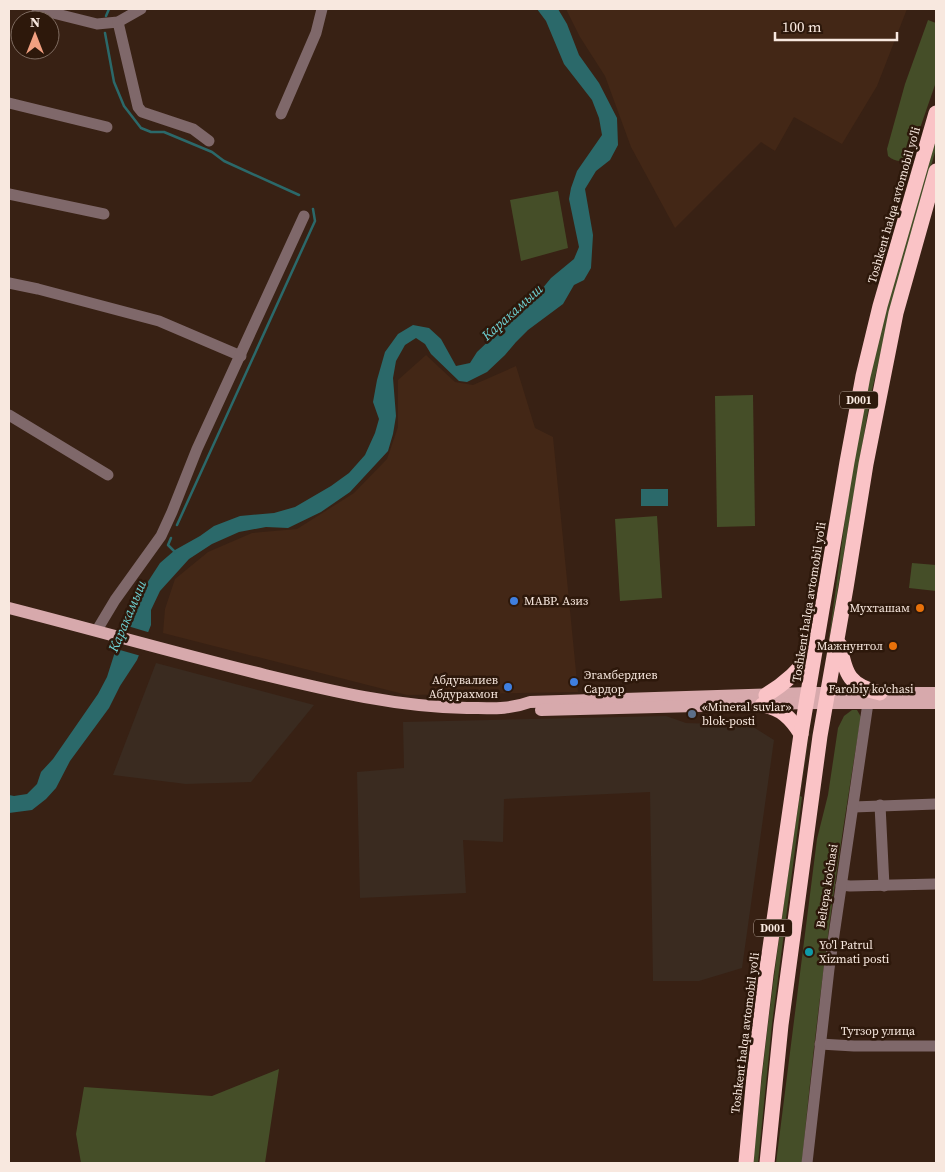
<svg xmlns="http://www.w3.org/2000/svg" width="945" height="1172" font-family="'Source Serif 4',serif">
  <rect width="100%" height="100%" fill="#382114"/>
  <!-- commercial -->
  <g fill="#3a2b20">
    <path d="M156,663L314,705L251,782L186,784L113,775Z"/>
    <path d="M666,716L686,723L750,725L774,740L742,968L699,981H653L650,792L504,799L503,842L463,840L466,893L360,898L357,772L404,768L403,722Z"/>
  </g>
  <!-- built -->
  <g fill="#432716">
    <path d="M566,9H907L877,86L842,144L794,117L775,151L761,142L675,228L631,147L605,76L580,37Z"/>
    <path d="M426,355L455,382L473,385L516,366L535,428L553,437L578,692L407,695L163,633L165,609L175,579L208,552L252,533L297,529L354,493L387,459L398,427V380Z"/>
  </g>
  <!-- green -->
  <g fill="#454e28">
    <path d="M928,20L936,23V82L910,157C904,163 895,162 888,156L887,149L905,84Z"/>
    <path d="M936,129V149L901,269L871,394L825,664C838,583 845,503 860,423C880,323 909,226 936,129Z"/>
    <path d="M558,191L568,248L521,261L510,200Z"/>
    <path d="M753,395L755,526L717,527L715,396Z"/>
    <path d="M657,516L662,598L620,601L615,519Z"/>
    <path d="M912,563L936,565V591L909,588Z"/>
    <path d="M852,710H857L861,717C836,865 816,1014 802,1163H776L817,839L828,795L838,728L844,716Z"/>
    <path d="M813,711L800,796L802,797L772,1024L758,1163H753C767,1012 789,861 813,711Z"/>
    <path d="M279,1069L265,1163H81L76,1134L84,1087L212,1096Z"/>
  </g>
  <!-- water -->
  <g fill="#2b696a">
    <path d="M537,9H558L567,24L579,55L599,83L617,118L618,145L610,160L596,171L585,189L593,235L591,268L584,280L574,285L563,304L528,330L516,342L505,355L487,372L467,382L459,381L431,354L425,344L416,338L405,345L396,361L393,378L396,416L393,434L388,451L350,492L321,512L288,528L266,527L239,532L212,544L189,559L160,591L151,610V625L137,660L120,686L109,708L70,761L56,788L46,799L32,810L9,813V795L14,796L27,794L37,784L41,772L53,759L98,694L107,677L127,614L160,563L175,550L200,536L214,526L240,516L274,513L295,507L331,486L349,473L365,455L375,433L379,419L373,402L377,380L385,352L398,334L413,325L429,328L441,339L456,366L470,363L477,352L537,295L551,278L574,259L579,247L569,199L571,188L577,171L602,135L599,118L592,100L564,64L546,21Z"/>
    <rect x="641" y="489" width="27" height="17"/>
  </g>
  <!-- pier -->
  <path fill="#382114" d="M121,624L151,633L141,656L113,648Z"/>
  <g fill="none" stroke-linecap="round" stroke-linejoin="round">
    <!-- stream -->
    <g stroke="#2b696a" stroke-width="2.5">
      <path d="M106,16L109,9"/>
      <path d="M105,33L114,82L124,106L141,128L151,132H164L212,152L224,161L299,195"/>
      <path d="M177,525L315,221L313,209"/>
      <path d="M171,538L168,545L175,552"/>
    </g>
    <!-- minor -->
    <g stroke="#7f686a" stroke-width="11">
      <path d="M37,9L97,24L118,22L141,9"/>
      <path d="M118,22L138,107L142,112L193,129L209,141"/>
      <path d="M9,103L107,127"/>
      <path d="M281,114L316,33L322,9"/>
      <path d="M9,194L104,214"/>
      <path d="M9,283L38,289L159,321L241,356"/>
      <path d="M9,415L108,475"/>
      <path d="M97,630L115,600L161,536L172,512L197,449L304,216"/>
      <path d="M880,805L884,886"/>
      <path d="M853,807L936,804"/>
      <path d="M841,885L850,886L936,884"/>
      <path d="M820,1044L854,1046H936"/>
      <path d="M807,1163L829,969L868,703"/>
    </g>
    <!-- major -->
    <g stroke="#d7a9ac" stroke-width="12">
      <path d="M9,608C95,630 179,654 265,675C331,691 398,707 467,708C489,708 509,710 530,702L809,693H936"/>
      <path d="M541,710L807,703H936"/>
    </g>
    <!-- highway -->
    <g stroke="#fac3c6" stroke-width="15">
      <path d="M840,645C845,675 850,686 880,693"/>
      <path d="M766,695C786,683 801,669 814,650"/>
      <path d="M762,705C781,708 791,718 801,734"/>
      <path d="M746,1163L754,1076L766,975L801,734L847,462L863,376L880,306L936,113"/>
      <path d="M767,1163L781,1025L820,736L846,588L866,464L896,313L936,171"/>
    </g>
  </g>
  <!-- markers -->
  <g fill="#3f7fe0" stroke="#2d180b" stroke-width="2">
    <circle cx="514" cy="601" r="5"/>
    <circle cx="574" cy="682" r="5"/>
    <circle cx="508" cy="687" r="5"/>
  </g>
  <g fill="#e8710a" stroke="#2d180b" stroke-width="2">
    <circle cx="920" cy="608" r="5"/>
    <circle cx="893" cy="646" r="5"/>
  </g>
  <circle fill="#5c6f8a" stroke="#2d180b" stroke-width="2" cx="692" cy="714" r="5"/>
  <circle fill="#0f9aa8" stroke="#2d180b" stroke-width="2" cx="809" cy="952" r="5"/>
  <g text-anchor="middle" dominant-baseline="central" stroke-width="5" stroke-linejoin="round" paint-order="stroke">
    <!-- shield labels -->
    <g fill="#2d180b" stroke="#bbaa9f" stroke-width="1">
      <rect x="840" y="391.5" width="38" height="17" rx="4"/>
      <rect x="754" y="919.5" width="38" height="17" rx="4"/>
    </g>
    <g font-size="11" font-weight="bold" fill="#f8e8df">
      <text x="859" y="400">D001</text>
      <text x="773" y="928">D001</text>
    </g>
    <!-- street labels -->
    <g font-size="12" fill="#f8e8df" stroke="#2d180b">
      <text transform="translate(894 205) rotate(-74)">Toshkent halqa avtomobil yo'li</text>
      <text transform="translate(809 602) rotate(-81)">Toshkent halqa avtomobil yo'li</text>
      <text x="871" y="689">Farobiy ko'chasi</text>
      <text transform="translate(827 886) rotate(-81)">Beltepa ko'chasi</text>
      <text x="878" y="1031">Тутзор улица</text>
      <text transform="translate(745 1033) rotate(-83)">Toshkent halqa avtomobil yo'li</text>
    </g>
    <!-- poi labels -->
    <g font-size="12" fill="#f8e8df" stroke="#2d180b" text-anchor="start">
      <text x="524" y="601">МАВР. Азиз</text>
      <text x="910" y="608" text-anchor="end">Мухташам</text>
      <text x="883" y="646" text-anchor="end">Мажнунтол</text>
      <text x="584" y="675">Эгамбердиев<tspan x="584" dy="14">Сардор</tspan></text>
      <text x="498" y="680" text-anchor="end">Абдувалиев<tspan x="498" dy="14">Абдурахмон</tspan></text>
      <text x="702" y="707">«Mineral suvlar»<tspan x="702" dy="14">blok-posti</tspan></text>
      <text x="819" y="945">Yo'l Patrul<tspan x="819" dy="14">Xizmati posti</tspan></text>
    </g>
    <!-- water labels -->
    <g font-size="14" font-style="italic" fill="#6ed1d3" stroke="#2d180b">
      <text transform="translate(512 312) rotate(-42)">Каракамыш</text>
      <text transform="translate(127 616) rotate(-67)">Каракамыш</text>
    </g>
  </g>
  <!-- border -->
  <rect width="945" height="1172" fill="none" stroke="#f8e8df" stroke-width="20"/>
  <!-- north arrow -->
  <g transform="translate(35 35)"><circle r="24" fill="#2d180b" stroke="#7e6b60"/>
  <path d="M0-4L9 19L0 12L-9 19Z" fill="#f2a081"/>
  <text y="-8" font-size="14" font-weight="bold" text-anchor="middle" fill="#f8e8df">N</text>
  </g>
  <!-- scale -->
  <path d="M775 32v8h122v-8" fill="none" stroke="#f8e8df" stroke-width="2.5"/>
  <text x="782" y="32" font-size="15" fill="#f8e8df" stroke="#2d180b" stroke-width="4" paint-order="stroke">100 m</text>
</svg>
